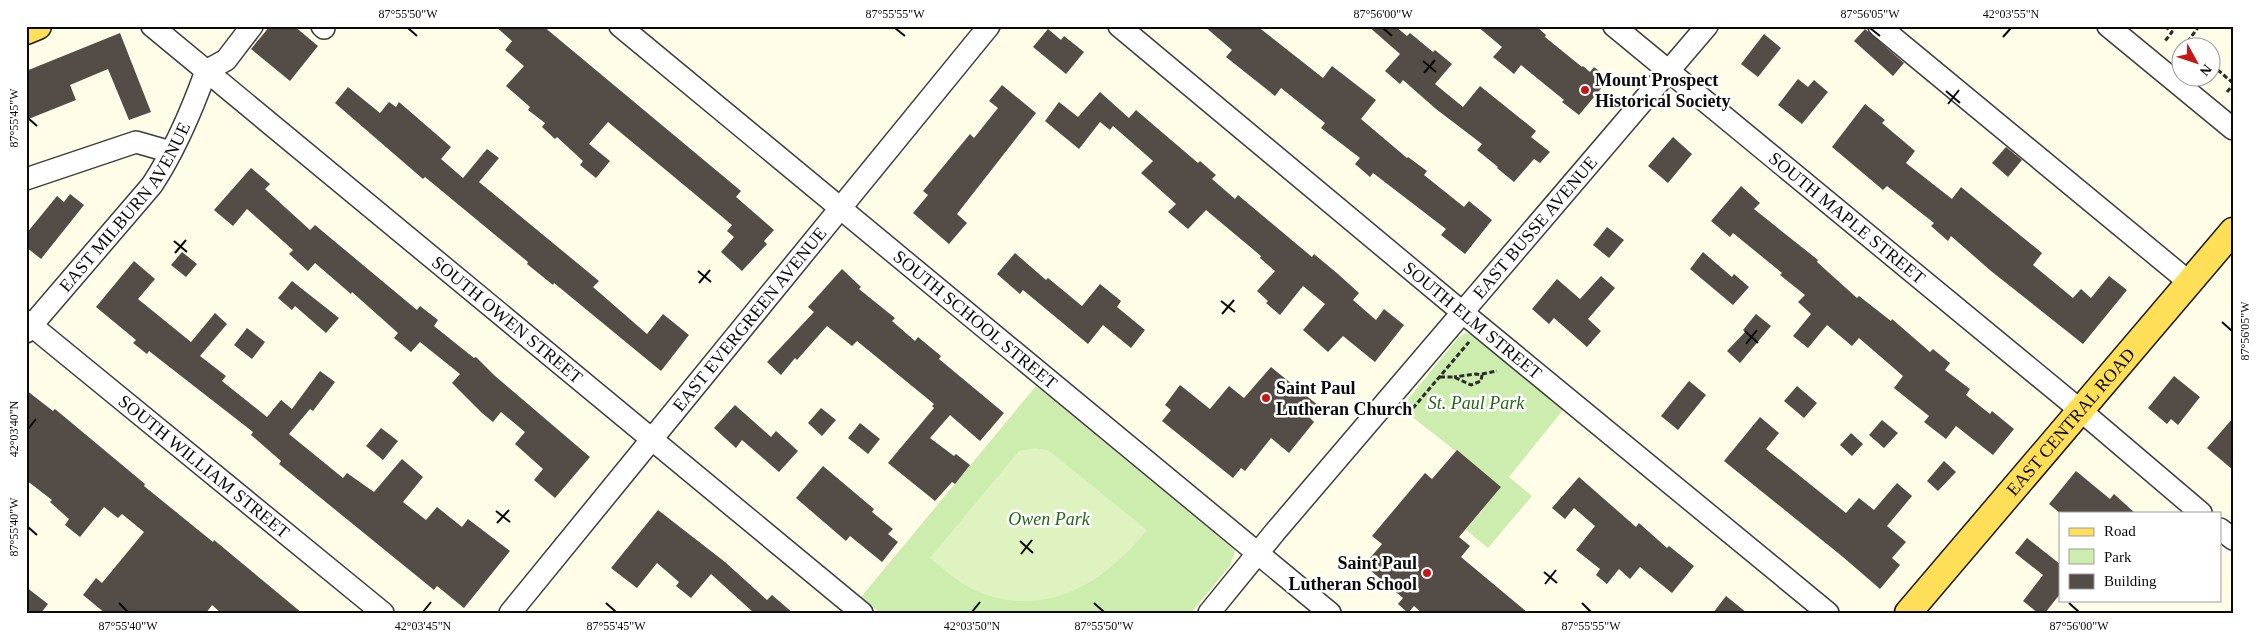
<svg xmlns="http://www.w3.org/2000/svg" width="2259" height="639" font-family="Georgia,serif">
  <rect width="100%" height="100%" fill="#fffce8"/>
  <!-- green -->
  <g fill="#ccedae">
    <path d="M1466,333L1475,336L1563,410L1509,477L1532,496L1488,548L1466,530L1501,487L1401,408L1458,338Z"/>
    <path d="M1036,386L1231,547L1235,551L1230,566L1191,613H880L861,597Z"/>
  </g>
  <!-- pitch -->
  <path fill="#dff3c1" d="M1035,448L1048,450L1147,530C1106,581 1051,617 984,594C964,588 946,571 930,558L1019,451Z"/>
  <!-- building -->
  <g fill="#544c46">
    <path d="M270,26H294L318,46L290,81L251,49Z"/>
    <path d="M495,26H543L741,191L736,197L774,230L764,241L767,244L742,271L721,252L734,237L727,231L732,225L608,122L589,144L610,161L596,178L580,165L583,161L557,137L555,139L542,127L545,123L528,110L530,107L506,86L524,66L505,50L512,41Z"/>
    <path d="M1204,26H1257L1323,78L1332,66L1376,100L1361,119L1407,158L1408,157L1427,171L1424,175L1464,207L1469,201L1492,220L1465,254L1441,235L1446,229L1373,173L1370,177L1355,164L1360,158L1321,128L1325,123L1281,88L1275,96L1226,57L1232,50Z"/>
    <path d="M1368,26H1395L1407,36L1410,33L1433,52L1435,50L1452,64L1435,84L1463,107L1480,86L1536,131L1531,137L1550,152L1540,163L1534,159L1514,182L1497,168L1498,167L1477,150L1482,144L1436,109L1403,80L1400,84L1385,71L1400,54Z"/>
    <path d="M1477,26H1536L1546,35L1545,37L1582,67L1583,66L1590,72L1594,67L1609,79L1579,115L1562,102L1564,100L1521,65L1514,74L1493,57L1502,47Z"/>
    <path d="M1048,29L1061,40L1064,36L1084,52L1066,74L1033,47Z"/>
    <path d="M1865,29L1904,63L1893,76L1854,41Z"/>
    <path d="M120,33L151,112L129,120L108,69L70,85L76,100L26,120V71Z"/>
    <path d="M1764,34L1781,48L1758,77L1741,64Z"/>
    <path d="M1798,79L1808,87L1814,80L1828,92L1802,124L1778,105Z"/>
    <path d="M1002,85L1036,113L957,214L967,223L949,244L913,213L928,195L923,191L970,134L974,138L998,108L989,101Z"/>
    <path d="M348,87L380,113L389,102L396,107L399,102L451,147L441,159L463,178L487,149L499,158L479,182L599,281L593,287L647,334L663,314L689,335L661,371L554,283L553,285L527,264L528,262L425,177L423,179L335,103Z"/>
    <path d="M1100,92L1129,118L1136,110L1198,163L1200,161L1216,175L1212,179L1235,199L1238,195L1312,257L1314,254L1338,274L1359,293L1353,300L1376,320L1384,309L1404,325L1375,362L1343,336L1328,352L1303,330L1325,304L1303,286L1280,315L1266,303L1268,301L1257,291L1275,271L1260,258L1261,256L1206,210L1188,229L1168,212L1176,204L1141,173L1153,161L1113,126L1110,130L1100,122L1079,149L1045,121L1059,102L1078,117Z"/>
    <path d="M1865,104L1885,120L1882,123L1915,151L1906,163L1952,199L1961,187L2042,253L2033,265L2073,298L2081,289L2091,298L2109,276L2127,290L2083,344L1991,271L1951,236L1948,241L1931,226L1934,223L1887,186L1883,190L1832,147Z"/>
    <path d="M1673,137L1692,154L1668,183L1648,166Z"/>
    <path d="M2006,147L2022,160L2008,177L1992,163Z"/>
    <path d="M251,168L270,184L265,189L310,230L315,225L417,310L420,306L438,320L434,326L474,358L476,357L494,375L590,457L555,498L534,480L543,469L515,444L525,432L501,412L493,422L482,413L452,383L460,374L420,342L411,352L394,338L398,333L352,292L351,294L315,263L308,271L289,254L293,250L247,209L233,226L214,210Z"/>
    <path d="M1741,186L1760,203L1754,209L1818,260L1817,262L1857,298L1859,296L1891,321L1892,319L1930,352L1933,349L1950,363L1945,370L1970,389L1966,395L1990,414L1992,411L2014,429L1993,455L1956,426L1946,439L1924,422L1929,416L1894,388L1903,376L1859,338L1852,346L1827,325L1808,348L1793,336L1811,314L1798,302L1805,295L1780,275L1782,273L1733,233L1730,237L1711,221Z"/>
    <path d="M70,194L84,205L41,259L26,247V234L57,196L64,202Z"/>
    <path d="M1607,227L1624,240L1609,258L1593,245Z"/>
    <path d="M182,252L197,264L186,277L171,265Z"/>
    <path d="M1703,252L1732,277L1734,274L1749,287L1733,305L1690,269Z"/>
    <path d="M1015,253L1046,280L1048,278L1082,306L1100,284L1121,301L1117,307L1145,330L1131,348L1103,325L1088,344L1023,290L1020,294L997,274Z"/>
    <path d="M134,261L155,279L138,299L191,342L215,313L227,324L200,356L226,376L222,381L267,417L281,400L292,409L320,371L335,382L313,411L310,409L289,434L343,478L347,473L374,492L402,459L423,477L403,502L426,520L437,507L462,527L468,519L510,551L464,608L437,586L434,590L279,464L281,461L251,435L253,432L149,351L147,354L133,343L136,340L96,307Z"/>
    <path d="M842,269L861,287L859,289L895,318L892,321L915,341L918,337L941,356L939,359L1004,413L980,441L950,415L930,438L954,456L956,454L970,465L955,484L952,482L935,501L888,463L934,408L932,406L934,404L857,341L852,346L827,326L797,360L795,358L781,375L767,362L814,312L808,307Z"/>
    <path d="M1601,276L1615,288L1588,319L1601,331L1587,347L1554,318L1549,324L1532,309L1557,279L1580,299Z"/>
    <path d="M292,281L339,318L326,333L295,306L292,310L278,298Z"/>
    <path d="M1756,314L1771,326L1740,363L1727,351L1745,332L1743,330Z"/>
    <path d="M247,328L265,342L252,359L234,345Z"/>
    <path d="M1271,367L1319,406L1310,418L1314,422L1289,453L1271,438L1245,471L1241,468L1233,478L1162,421L1171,410L1165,405L1180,385L1210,409L1229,386L1244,398Z"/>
    <path d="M2174,376L2200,397L2178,425L2171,419L2167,424L2148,408Z"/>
    <path d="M1689,381L1706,395L1678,430L1661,416Z"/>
    <path d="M1797,386L1817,403L1804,418L1784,401Z"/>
    <path d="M26,390L53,411L55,409L145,484L144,486L213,542L214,540L302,613H221L212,605L206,613H105L83,595L96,578L102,583L144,532L122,514L118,518L104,507L80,537L65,525L69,519L50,502L52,500L26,480Z"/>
    <path d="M735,405L771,437L776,431L798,451L779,472L742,440L736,448L714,428Z"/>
    <path d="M821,408L836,420L822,436L808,423Z"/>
    <path d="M1760,417L1779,433L1766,449L1846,513L1859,498L1874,510L1897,483L1912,496L1887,526L1906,542L1892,558L1900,565L1880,589L1843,557L1724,461Z"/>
    <path d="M2233,418V470L2207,448Z"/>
    <path d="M1882,420L1898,433L1884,448L1869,435Z"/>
    <path d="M860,423L880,439L868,454L848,438Z"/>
    <path d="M381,428L398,441L383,460L366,446Z"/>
    <path d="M1851,433L1863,444L1852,456L1840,445Z"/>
    <path d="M1457,450L1501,487L1459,537L1470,546L1461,557L1528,613H1422L1414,606L1408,613L1398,604L1403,598L1364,565L1382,544L1372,536L1425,473L1432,479Z"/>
    <path d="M1944,461L1956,472L1938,491L1927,481Z"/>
    <path d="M823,466L874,509L872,512L893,529L888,534L898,542L882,562L850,536L846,541L796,498Z"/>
    <path d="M2076,471L2110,499L2114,494L2135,513H2060L2049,504Z"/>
    <path d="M1579,477L1636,527L1639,523L1667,548L1669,546L1694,566L1672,593L1640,567L1630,579L1619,569L1607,584L1596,575L1600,569L1576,550L1595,526L1574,508L1565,519L1552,508Z"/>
    <path d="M658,510L725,562L767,600L772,595L793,613H754L711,574L691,598L676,586L679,582L657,563L637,588L611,568Z"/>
    <path d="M2027,538L2060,564V594L2045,613H2038L2023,601L2043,575L2015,553Z"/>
    <path d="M26,587L48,604L41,613H26Z"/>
    <path d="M1726,596L1747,613H1713Z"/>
  </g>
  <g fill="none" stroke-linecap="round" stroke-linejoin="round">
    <!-- minor casing -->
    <g stroke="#3d3d3d" stroke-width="24">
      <g id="minor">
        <path id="s1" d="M152,26L862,613"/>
        <path d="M322,26L324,28"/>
        <path id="s2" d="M620,26L1330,613"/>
        <path id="s3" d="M1119,26L1462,312L1828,613"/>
        <path id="s4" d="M1614,26L2080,410L2201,513"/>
        <path d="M1879,26L2189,282"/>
        <path d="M2108,26L2233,129"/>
        <path d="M26,179L136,142L171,152"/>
        <path id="s5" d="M26,321L383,613"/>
        <path id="s6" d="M26,332L152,185C175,150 192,110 206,71L226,60L252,26"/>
        <path d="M2220,529L2233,539"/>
        <path id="s7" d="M510,613L989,26"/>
        <path id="s8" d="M1209,613L1275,532L1707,26"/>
      </g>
    </g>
    <!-- major casing -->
    <g stroke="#1b1b1b" stroke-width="29">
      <g id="major">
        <path d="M26,31L38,26"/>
        <path id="s9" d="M1908,613L2233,231"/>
      </g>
    </g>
    <!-- path -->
    <g stroke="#2c2c2c" stroke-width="3" stroke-dasharray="5 2.5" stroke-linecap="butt">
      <path d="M2165,26L2172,32L2165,41"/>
      <path d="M2149,27L2150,26"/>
      <path d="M2183,48L2199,26"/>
      <path d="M2212,65L2233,83"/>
      <path d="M2227,92L2233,85"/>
      <path d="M1482,374L1497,371"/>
      <path d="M1440,377H1454L1471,385L1481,381L1482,375L1476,374L1454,377"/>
      <path d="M1408,414L1469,342"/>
    </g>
    <!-- minor -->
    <use href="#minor" stroke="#fff" stroke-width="21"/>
    <!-- major -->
    <use href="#major" stroke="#ffde58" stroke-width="26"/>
  </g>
  <!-- ticks -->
  <path fill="none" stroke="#0a0a0a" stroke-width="2" d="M408,28L417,36M895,28L905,36M1383,28L1392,36M1870,28L1880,36M2003,37L2011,28M1423,61L1436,72M1424,73L1435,60M1946,91L1960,103M1948,104L1959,90M28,118L37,126M174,241L187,252M175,253L186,240M698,271L711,282M699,283L710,270M1221,301L1235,312M1222,314L1234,300M2222,322L2232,331M1745,331L1758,343M1746,344L1757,330M28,429L36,419M496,511L510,522M497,523L509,510M28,527L37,535M1020,541L1033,553M1021,554L1032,540M1544,572L1557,583M1545,584L1556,570M119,603L128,612M606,603L616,612M1094,603L1104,612M1582,603L1591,612M2069,603L2079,612M423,612L431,602M972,612L980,602"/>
  <!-- markers -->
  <g fill="#c61717" stroke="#fff" stroke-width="2">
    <circle cx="1585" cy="90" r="5"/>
    <circle cx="1266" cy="398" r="5"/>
    <circle cx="1427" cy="573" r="5"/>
  </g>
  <g text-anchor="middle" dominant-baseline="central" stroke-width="5" stroke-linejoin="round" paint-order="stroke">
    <!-- poi labels -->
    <g font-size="18" font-weight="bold" fill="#0a0a0a" stroke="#fff" text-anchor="start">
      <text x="1595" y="80">Mount Prospect<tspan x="1595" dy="21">Historical Society</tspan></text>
      <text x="1276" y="388">Saint Paul<tspan x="1276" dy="21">Lutheran Church</tspan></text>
      <text x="1417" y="563" text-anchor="end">Saint Paul<tspan x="1417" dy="21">Lutheran School</tspan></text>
    </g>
    <!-- street labels -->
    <g font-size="18" fill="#0a0a0a" stroke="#fff">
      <text stroke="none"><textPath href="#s6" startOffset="160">EAST MILBURN AVENUE</textPath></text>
      <text stroke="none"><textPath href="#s4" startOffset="302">SOUTH MAPLE STREET</textPath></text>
      <text stroke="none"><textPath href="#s8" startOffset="505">EAST BUSSE AVENUE</textPath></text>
      <text stroke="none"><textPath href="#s1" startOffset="461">SOUTH OWEN STREET</textPath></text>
      <text stroke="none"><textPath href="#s7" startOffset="379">EAST EVERGREEN AVENUE</textPath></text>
      <text stroke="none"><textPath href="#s2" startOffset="461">SOUTH SCHOOL STREET</textPath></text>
      <text stroke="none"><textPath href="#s3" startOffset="460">SOUTH ELM STREET</textPath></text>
      <text stroke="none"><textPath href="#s9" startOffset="251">EAST CENTRAL ROAD</textPath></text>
      <text stroke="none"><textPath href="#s5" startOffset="230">SOUTH WILLIAM STREET</textPath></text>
    </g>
    <!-- park labels -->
    <g font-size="18" font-style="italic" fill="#236716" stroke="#fff">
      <text x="1476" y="403">St. Paul Park</text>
      <text x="1049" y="519">Owen Park</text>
    </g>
  </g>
  <!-- border -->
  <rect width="2259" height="639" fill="none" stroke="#ffffff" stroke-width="55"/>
  <!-- legend -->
  <rect x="2059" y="512" width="162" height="90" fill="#ffffff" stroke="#9d9d9d"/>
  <rect x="2069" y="528" width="25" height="8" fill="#ffde58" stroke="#9d9d9d"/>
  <text x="2104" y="536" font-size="15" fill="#0a0a0a">Road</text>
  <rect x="2069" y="549" width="25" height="15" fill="#ccedae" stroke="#9d9d9d"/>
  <text x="2104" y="562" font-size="15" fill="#0a0a0a">Park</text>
  <rect x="2069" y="574" width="25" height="15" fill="#544c46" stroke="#9d9d9d"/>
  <text x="2104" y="586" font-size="15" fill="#0a0a0a">Building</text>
  <!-- north arrow -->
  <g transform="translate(2196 62) rotate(130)"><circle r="24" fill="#ffffff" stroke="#9d9d9d"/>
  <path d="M0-4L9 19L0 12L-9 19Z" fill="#c61717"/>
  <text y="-8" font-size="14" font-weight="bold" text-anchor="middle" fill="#0a0a0a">N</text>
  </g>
  <rect x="28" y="28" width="2204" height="584" fill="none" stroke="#0a0a0a" stroke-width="2"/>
  <g font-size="12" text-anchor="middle" fill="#0a0a0a">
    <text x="408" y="18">87°55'50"W</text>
    <text x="895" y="18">87°55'55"W</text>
    <text x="1383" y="18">87°56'00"W</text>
    <text x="1870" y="18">87°56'05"W</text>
    <text x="2011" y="18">42°03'55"N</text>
    <text transform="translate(14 118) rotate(-90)" y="4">87°55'45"W</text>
    <text transform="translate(2245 331) rotate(-90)" y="4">87°56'05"W</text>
    <text transform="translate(14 429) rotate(-90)" y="4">42°03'40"N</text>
    <text transform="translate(14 527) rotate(-90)" y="4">87°55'40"W</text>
    <text x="128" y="630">87°55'40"W</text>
    <text x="423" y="630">42°03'45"N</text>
    <text x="616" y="630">87°55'45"W</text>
    <text x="972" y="630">42°03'50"N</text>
    <text x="1104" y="630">87°55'50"W</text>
    <text x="1591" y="630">87°55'55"W</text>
    <text x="2079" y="630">87°56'00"W</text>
  </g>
</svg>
